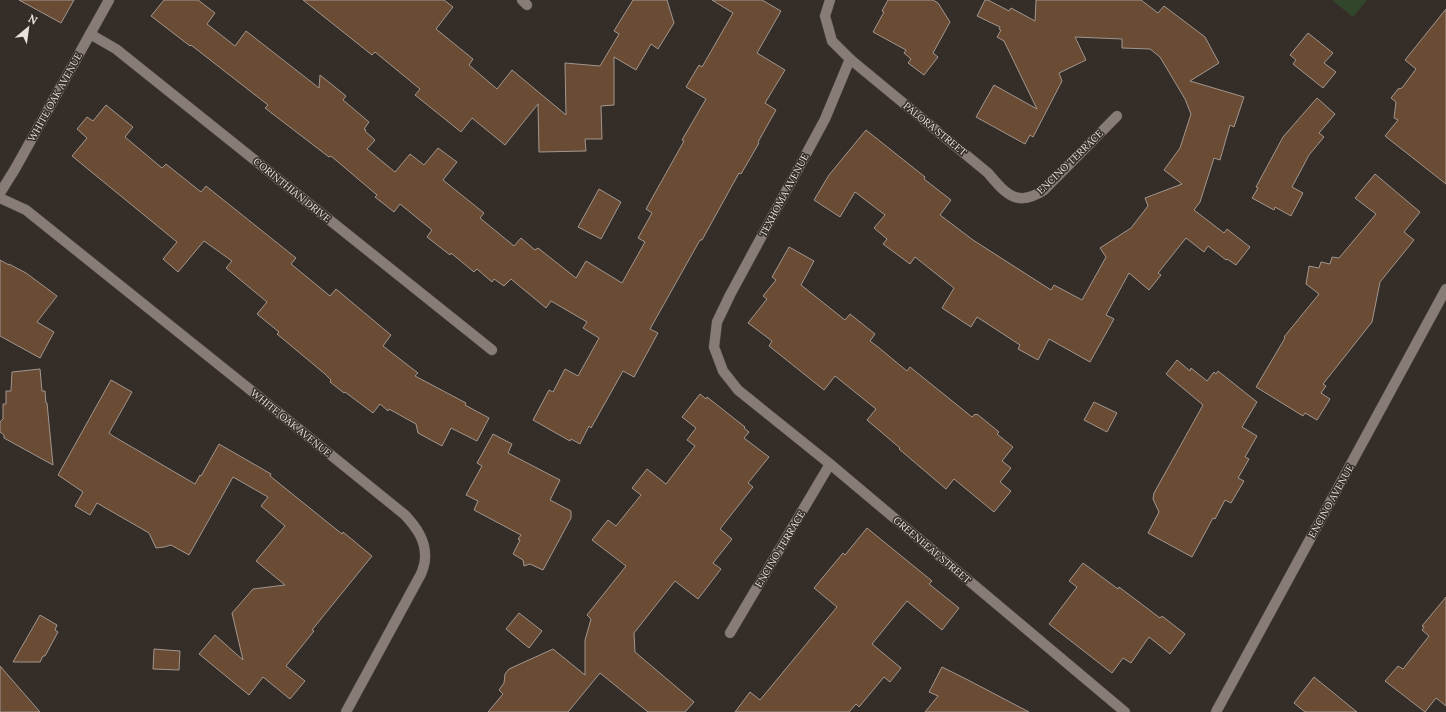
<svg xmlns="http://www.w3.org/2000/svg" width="1446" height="712" font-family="Lora,serif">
  <rect width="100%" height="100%" fill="#352d27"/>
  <!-- green -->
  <path fill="#32462c" d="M1332,0H1367L1353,17Z"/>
  <!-- building -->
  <g fill="#6a4c35" stroke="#a1968f">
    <path d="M19,0H74L61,23Z"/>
    <path d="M164,0H198L215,13L207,24L235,46L246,31L319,88L320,75L346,96L343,100L369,122L364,129L366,130L365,131L375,140L367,149L395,172L410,154L424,165L438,148L457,162L443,180L484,213L480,218L514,246L521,238L535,250L538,248L576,278L586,261L622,283L645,242L638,238L652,213L646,209L684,141L682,140L706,99L686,87L699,65L702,67L733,13L712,0H762L781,11L757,53L785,70L765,103L776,110L758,142L759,143L741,174L739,173L702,240H700L650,329L658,333L634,377L623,371L591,428L589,426L580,444L571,439L570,441L533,420L549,390L553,392L565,369L578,376L599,338L583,328L587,322L551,301L546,308L511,279L504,286L494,279L492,282L477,269L474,272L451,253L450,255L427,237L432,230L400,204L394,212L375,197L377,195L331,156L329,157L265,108L268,105L191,45L190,46L151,16Z"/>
    <path d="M303,0H444L453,7L436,29L473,59L469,65L497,89L512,70L566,115L565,63L600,66L619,34L614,31L633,0H667L674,23L658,49L651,44L636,70L614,57V105L601,106L602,139H585L586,151L539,152L538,104L505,145L472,118L461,132L415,95L420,89L375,52L372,55Z"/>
    <path d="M888,0H933L938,3L950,22L933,53L938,57L924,75L908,63L911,59L904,53L906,50L873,32L884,12L882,11Z"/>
    <path d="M985,0H988L1009,11L1011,8L1035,21L1036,0H1141L1158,13L1164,6L1205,37L1219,63L1190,81L1244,97L1234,127L1230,125L1220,160L1214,158L1200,202L1194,210L1224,233L1227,229L1250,247L1236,265L1227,259L1226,260L1208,246L1204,252L1186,238L1158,273L1161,275L1149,290L1129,273L1106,315L1114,319L1090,362L1049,339L1038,360L1018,349L1020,345L977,317L971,327L942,308L954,288L915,257L910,264L883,244L887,239L874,228L885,215L855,192L840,217L814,200L829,175L866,130L925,177L924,179L951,200L940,215L973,240L1051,290L1054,285L1082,300L1106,257L1100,248L1131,228L1148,206L1145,198L1182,184L1164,170L1180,148L1191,114L1185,99L1160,57L1150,49L1122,48V39L1075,37L1086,60L1059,73L1062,81L1033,137L1030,135L1025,144L976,117L994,85L1037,109L1004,41L997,37L1001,30L999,29L1000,27L977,16Z"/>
    <path d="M1446,9V184L1385,136L1398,120L1394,118L1396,102L1391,98L1398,89L1402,88L1416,69L1405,60Z"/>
    <path d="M1308,33L1333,53L1324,63L1336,72L1323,88L1293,64L1296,60L1290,55Z"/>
    <path d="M1317,98L1335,114L1319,133L1324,137L1309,155L1292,187L1303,193L1291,216L1275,207L1274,210L1252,198L1258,188L1256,187L1283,137Z"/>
    <path d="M106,105L133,127L125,137L162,168L166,164L201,192L206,186L296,258L291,264L330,296L336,289L391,335L383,346L418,373L415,376L466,403L465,405L489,418L477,441L451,428L442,446L418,433L416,424L389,409L388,411L380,404L373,413L345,392L344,393L330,382L331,380L325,374L277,334L279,332L257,314L267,302L226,268L232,261L204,241L178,272L163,259L177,242L72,156L87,138L77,129L87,117L93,121Z"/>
    <path d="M1375,174L1420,212L1404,232L1414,240L1380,282L1372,322L1323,384L1326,386L1321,393L1330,399L1317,420L1305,413L1303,416L1256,387L1285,338L1284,337L1319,294L1306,284L1309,266L1319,268L1321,262L1330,264L1332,257L1339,258L1376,214L1355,198Z"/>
    <path d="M599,189L621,202L601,239L578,227Z"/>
    <path d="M789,247L814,261L801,285L845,320L850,314L875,334L870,341L878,347L907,371L910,367L972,417L975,414L976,415L977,414L999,432L997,434L1013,447L1002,461L1011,468L1000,482L1011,491L994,512L954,479L946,489L899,449L900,448L867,420L876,409L835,376L824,390L769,346L772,341L748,323L767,299L763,296L776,280L772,277Z"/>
    <path d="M0,260L9,265V264L26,273L57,296L37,322L54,332L40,358L0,336Z"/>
    <path d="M1177,360L1190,371L1191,368L1207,381L1214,372L1216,374L1218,371L1257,402L1242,427L1257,436L1245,457L1249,459L1238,478L1244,481L1231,503L1225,500L1215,519L1213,518L1192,557L1148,533L1159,512L1153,499L1154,493L1203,405L1166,374Z"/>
    <path d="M40,369L42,391H45L46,403H47L53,465L4,438V435L0,432V422L3,419V404H6V391H11L12,372Z"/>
    <path d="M111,380L132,392L109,433L113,436L195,484L200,475L201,476L219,444L271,474L270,476L342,534L343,532L372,556L312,630L314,631L286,666L305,681L290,699L263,677L249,695L199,654L215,635L243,660L232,613L253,589L285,585L256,561L285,526L261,506L268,497L233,477L189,555L171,545L164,547L156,548L149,533L97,503L90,515L75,506L83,492L58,475Z"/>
    <path d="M700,394L706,399L707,397L745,427L744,428L749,432L744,438L769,457L748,483L753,487L720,529L732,539L713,563L721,569L698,599L675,581L634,633L635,652L694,702L685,712H648L600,673L568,712H488L503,694L499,690L504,683L505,674L509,669L553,649L585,675V640L591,619L587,615L626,566L592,540L608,520L616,526L641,495L632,488L647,469L666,484L695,446L687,440L696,428L682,417Z"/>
    <path d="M1094,402L1117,413L1107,432L1084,420Z"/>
    <path d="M493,434L512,444L508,453L560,480L550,500L571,511V518L543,570L530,564L524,566L523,560L513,554L520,540L518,539L521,535L474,510L478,501L466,495L482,466L477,463Z"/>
    <path d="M867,528L932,581L929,584L959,608L942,630L907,601L872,644L901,668L890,682L884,677L859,707L856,704L849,712H735L750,692L760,700L837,607L814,588L843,553L845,555Z"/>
    <path d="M1083,563L1118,589L1119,587L1160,618L1162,616L1185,634L1170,654L1149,637L1131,663L1123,658L1112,673L1049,624L1077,587L1069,581Z"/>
    <path d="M1446,597V706L1436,698L1425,712L1385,681L1398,666L1403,669L1429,636L1422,630L1424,627L1422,626Z"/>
    <path d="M519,613L542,631L529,648L506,629Z"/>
    <path d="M40,615L57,625L55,630L58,632L45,656H43L40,662H13Z"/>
    <path d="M154,649L180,651L179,670L153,669Z"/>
    <path d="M0,666L40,712H0Z"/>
    <path d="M942,667L968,680L1029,712H925L938,696L929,692Z"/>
    <path d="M1314,677L1357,712H1305L1294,703Z"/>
  </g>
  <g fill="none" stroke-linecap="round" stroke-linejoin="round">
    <!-- minor casing -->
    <g stroke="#524b46" stroke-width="11">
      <g id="minor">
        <path d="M522,0L527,5"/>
        <path d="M830,0L825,16L832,41L850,59L825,119L730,295L717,322L714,347L723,371L738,390L830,464L1125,712"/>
        <path d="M90,34L116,49L492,350"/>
        <path d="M850,59L988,173C1006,194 1017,208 1044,190L1117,116"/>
        <path d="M0,198L26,210L258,396L405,515C416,527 426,540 425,558C425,563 423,569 421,574L346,712"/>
        <path d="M730,633L830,464"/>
        <path d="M1216,712L1446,289"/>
      </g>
    </g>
    <!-- tertiary casing -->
    <g stroke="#524b46" stroke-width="11">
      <path id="tertiary" d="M0,193L15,169L109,0"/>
    </g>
    <!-- minor -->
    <use href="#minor" stroke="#877d76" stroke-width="10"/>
    <!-- tertiary -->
    <use href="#tertiary" stroke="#877d76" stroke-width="10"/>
  </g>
  <g text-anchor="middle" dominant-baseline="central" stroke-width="3" stroke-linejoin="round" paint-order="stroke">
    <!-- street labels -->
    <g font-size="10" fill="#e7e2de" stroke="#352d27">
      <text transform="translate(55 97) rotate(-61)">WHITE OAK AVENUE</text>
      <text transform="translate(935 129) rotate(39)">PALORA STREET</text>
      <text transform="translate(1070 162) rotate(-44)">ENCINO TERRACE</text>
      <text transform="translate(292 190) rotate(39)">CORINTHIAN DRIVE</text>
      <text transform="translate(784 195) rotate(-62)">TEXHOMA AVENUE</text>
      <text transform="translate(291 423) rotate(39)">WHITE OAK AVENUE</text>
      <text transform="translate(1331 501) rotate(-61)">ENCINO AVENUE</text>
      <text transform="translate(780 549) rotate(-59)">ENCINO TERRACE</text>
      <text transform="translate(932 550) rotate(40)">GREENLEAF STREET</text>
    </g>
  </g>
  <!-- north arrow -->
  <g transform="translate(28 28) rotate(29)" stroke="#352d27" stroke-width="3" paint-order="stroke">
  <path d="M0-3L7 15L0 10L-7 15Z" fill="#e7e2de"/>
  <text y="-6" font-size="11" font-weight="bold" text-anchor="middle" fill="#e7e2de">N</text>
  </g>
</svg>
